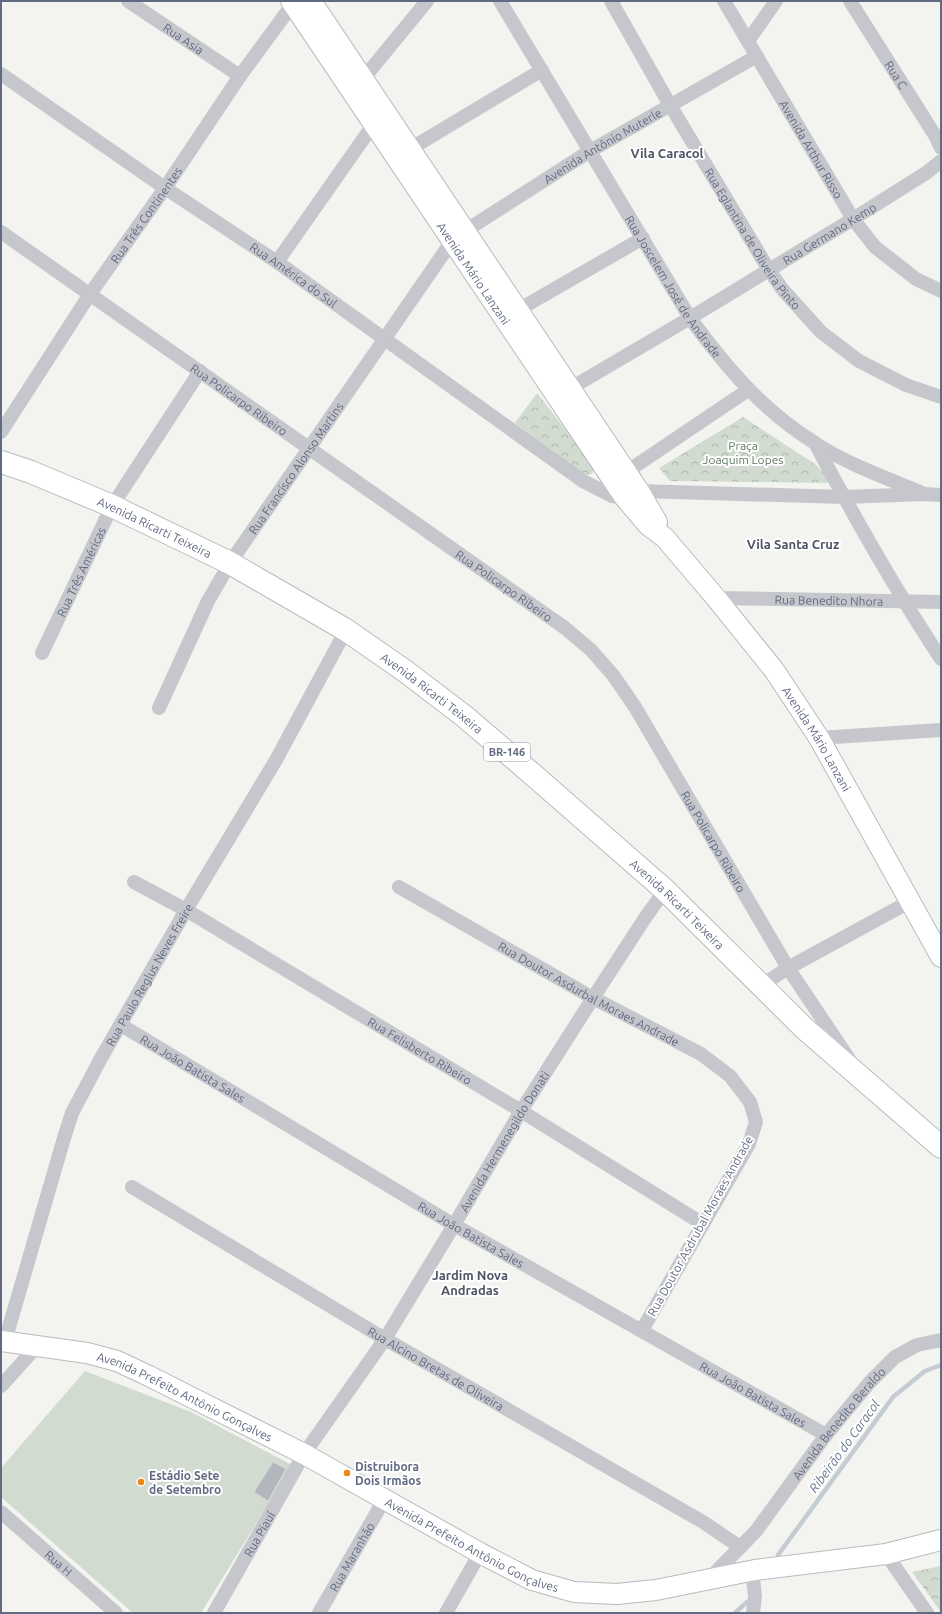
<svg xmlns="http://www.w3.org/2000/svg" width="942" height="1614" font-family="Ubuntu,sans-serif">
  <defs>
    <pattern id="park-crowns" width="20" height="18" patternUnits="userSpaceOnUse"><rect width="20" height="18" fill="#d2dbd0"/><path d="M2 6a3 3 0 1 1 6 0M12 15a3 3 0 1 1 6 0" fill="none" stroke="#aeb6ae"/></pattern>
  </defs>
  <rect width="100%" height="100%" fill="#f3f4ef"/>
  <!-- grass -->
  <path fill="#d2dbd0" d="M85,1371L191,1412L292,1465L201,1613H133L1,1497V1468Z"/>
  <!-- park -->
  <g fill="url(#park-crowns)">
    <path d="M537,393L590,461L594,469L592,474L587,475L577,471L515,423Z"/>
    <path d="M743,417L815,464L834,483L670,481L659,468Z"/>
    <path d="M941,1566V1612L912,1572Z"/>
  </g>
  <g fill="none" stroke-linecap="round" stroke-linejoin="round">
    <!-- stream -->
    <g stroke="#c5cbd3" stroke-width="4.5">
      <path d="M778,1555L893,1397L925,1371L941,1365"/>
      <path d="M735,1613L747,1602"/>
    </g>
  </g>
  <!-- building -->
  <path fill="#b2b6bd" stroke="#d4d5d2" d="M273,1462L286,1469L268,1501L254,1492Z"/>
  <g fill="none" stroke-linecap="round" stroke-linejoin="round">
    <!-- secondary casing -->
    <g stroke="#b8bac0" stroke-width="22">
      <g id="secondary">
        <path id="s22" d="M291,1L625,498L648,525L665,538L716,598L774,670L819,738L941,957"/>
        <path d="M311,1L639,491L657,522"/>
        <path id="s23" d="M1,1341L87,1353L117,1361L149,1376L304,1454L480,1553L532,1580L574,1592L617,1594L656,1590L755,1570L886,1554L941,1540"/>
      </g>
    </g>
    <!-- primary casing -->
    <g stroke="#b8babf" stroke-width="24">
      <g id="primary">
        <path id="s24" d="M1,462L31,472L112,506L230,563L346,630L405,671L464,716L531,773L665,890L805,1029L941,1147"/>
      </g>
    </g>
    <!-- street -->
    <g stroke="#c6c7cc" stroke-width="14">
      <path id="s1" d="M128,1L240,76"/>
      <path id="s2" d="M500,1L690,318C726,367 763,411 815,443C847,464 884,477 920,492"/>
      <path id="s3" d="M611,1L670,105L769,270L783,290L821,332L859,361L906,385L941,397"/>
      <path id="s4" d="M724,1L853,219L875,247L916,279L941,291"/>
      <path id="s5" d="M850,1L936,137L941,148"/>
      <path d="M748,41L776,1"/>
      <path id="s6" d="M1,74L165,188L277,262L583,481L612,496L625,498L639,491L844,497L924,494L941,495"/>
      <path d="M363,79L427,1"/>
      <path d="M410,149L542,70"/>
      <path id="s7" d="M1,232L565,628L591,650L613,675L635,707L788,968L849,1059"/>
      <path d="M277,262L378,118"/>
      <path d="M518,310L643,238"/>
      <path id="s8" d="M571,388L690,318L853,219L926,173L941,161"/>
      <path id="s9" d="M1,432L90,294L165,188L240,76L295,1"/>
      <path d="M815,443C854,517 895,589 941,659"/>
      <path d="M619,477L748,390"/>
      <path id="s10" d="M716,598L941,602"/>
      <path id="s11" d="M42,653L112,506L200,371"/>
      <path id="s12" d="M159,708L208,601L230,563L452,241L465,231L590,151L757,56"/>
      <path d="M819,738L941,730"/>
      <path id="s13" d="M134,882L186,910L521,1111L703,1224"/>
      <path id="s14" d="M399,887L593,998L701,1054L730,1076L750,1102L756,1122L749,1144L642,1330"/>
      <path d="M762,985L788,968L909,902"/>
      <path id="s15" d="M121,1025L454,1225L826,1435"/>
      <path id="s16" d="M132,1187L385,1339L703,1522L740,1547"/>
      <path id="s17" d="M5,1341L64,1138L72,1113L100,1060L186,910L276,760L346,630"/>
      <path d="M1,1386L38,1345"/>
      <path id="s18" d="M1,1512L116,1613"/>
      <path d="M886,1554L927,1613"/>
      <path d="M752,1570L755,1596L753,1613"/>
      <path id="s19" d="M709,1579L756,1531L826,1435L870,1382L895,1357L917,1345L941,1340"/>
      <path id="s20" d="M214,1613L304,1454L385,1339L454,1225L521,1111L593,998L645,918L665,890"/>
      <path id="s21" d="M319,1613L384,1500"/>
      <path d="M446,1613L480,1553"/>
    </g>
    <!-- secondary -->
    <use href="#secondary" stroke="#fff" stroke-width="20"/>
    <!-- primary -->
    <use href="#primary" stroke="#fff" stroke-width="22"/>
  </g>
  <!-- markers -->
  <g fill="#ee8415" stroke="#fff" stroke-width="1.5">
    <circle cx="347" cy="1473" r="4"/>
    <circle cx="141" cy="1482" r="4"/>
  </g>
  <g text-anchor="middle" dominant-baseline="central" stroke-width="4" stroke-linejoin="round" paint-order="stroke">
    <!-- shield labels -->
    <rect fill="#fff" stroke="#9097a8" stroke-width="1" x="484" y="743" width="46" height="18" rx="3"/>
    <g font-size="11" font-weight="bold" fill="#616a83">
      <text x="507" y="752">BR-146</text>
    </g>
    <!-- street labels -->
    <g font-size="12" fill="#616a83" stroke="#fff">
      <text stroke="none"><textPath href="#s1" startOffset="67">Rua Asia</textPath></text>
      <text stroke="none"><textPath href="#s5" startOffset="87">Rua C</textPath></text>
      <text stroke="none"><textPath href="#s12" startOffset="731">Avenida Antônio Muterle</textPath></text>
      <text stroke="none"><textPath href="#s4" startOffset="172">Avenida Arthur Risso</textPath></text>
      <text stroke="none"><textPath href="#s9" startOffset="261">Rua Três Continentes</textPath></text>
      <text stroke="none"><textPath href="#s8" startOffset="301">Rua Germano Kemp</textPath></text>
      <text stroke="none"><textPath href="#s3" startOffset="277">Rua Eglantina de Oliveira Pinto</textPath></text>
      <text stroke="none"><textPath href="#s22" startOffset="328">Avenida Mário Lanzani</textPath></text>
      <text stroke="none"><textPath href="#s6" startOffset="355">Rua América do Sul</textPath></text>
      <text stroke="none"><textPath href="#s2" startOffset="334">Rua Joscelem José de Andrade</textPath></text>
      <text stroke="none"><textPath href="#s7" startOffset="291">Rua Policarpo Ribeiro</textPath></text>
      <text stroke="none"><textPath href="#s12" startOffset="277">Rua Francisco Alonso Martins</textPath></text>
      <text stroke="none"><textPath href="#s24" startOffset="167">Avenida Ricarti Teixeira</textPath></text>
      <text stroke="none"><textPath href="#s11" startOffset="90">Rua Três Américas</textPath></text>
      <text stroke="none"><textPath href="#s7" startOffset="615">Rua Policarpo Ribeiro</textPath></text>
      <text stroke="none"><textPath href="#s10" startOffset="113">Rua Benedito Nhora</textPath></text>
      <text stroke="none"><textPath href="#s24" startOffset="491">Avenida Ricarti Teixeira</textPath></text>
      <text stroke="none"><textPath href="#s22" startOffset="908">Avenida Mário Lanzani</textPath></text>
      <text stroke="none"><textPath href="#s7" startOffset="951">Rua Policarpo Ribeiro</textPath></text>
      <text stroke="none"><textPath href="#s24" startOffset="815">Avenida Ricarti Teixeira</textPath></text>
      <text stroke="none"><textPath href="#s17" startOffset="396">Rua Paulo Reglus Neves Freire</textPath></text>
      <text stroke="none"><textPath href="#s14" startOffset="218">Rua Doutor Asdurbal Moraes Andrade</textPath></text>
      <text stroke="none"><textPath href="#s13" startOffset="332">Rua Felisberto Ribeiro</textPath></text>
      <text stroke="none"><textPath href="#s15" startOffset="84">Rua João Batista Sales</textPath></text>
      <text stroke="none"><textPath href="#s20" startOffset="554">Avenida Hermenegildo Donati</textPath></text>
      <text transform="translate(700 1226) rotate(-61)">Rua Doutor Asdrubal Moraes Andrade</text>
      <text stroke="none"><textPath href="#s15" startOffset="408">Rua João Batista Sales</textPath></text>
      <text stroke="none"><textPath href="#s16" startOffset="354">Rua Alcino Bretas de Oliveira</textPath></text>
      <text stroke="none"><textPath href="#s15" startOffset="732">Rua João Batista Sales</textPath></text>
      <text stroke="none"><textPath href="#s23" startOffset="194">Avenida Prefeito Antônio Gonçalves</textPath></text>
      <text stroke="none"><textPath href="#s19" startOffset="203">Avenida Benedito Beraldo</textPath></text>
      <text stroke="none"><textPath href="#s20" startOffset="91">Rua Piauí</textPath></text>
      <text stroke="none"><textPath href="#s23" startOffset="518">Avenida Prefeito Antônio Gonçalves</textPath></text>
      <text stroke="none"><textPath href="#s21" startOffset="65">Rua Maranhão</textPath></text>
      <text stroke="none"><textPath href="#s18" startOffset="77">Rua H</textPath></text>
    </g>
    <!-- park labels -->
    <g font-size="12" fill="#607962" stroke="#fff">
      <text x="743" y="445">Praça<tspan x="743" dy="14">Joaquim Lopes</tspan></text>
    </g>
    <!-- poi labels -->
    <g font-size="12" font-weight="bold" fill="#616a83" stroke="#fff" text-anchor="start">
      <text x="355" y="1466">Distruibora<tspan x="355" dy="14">Dois Irmãos</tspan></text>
      <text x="149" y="1475">Estádio Sete<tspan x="149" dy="14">de Setembro</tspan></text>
    </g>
    <!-- neighbourhood labels -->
    <g font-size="13" font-weight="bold" fill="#4f5667" stroke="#fff">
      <text x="667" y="153">Vila Caracol</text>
      <text x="793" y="544">Vila Santa Cruz</text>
      <text x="470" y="1275">Jardim Nova<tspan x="470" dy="15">Andradas</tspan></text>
    </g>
    <!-- water labels -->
    <g font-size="13" font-style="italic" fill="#66788e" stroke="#fff">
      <text transform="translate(844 1446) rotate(-54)">Ribeirão do Caracol</text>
    </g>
  </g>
  <!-- border -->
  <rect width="942" height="1614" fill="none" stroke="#616a83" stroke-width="4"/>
</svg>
